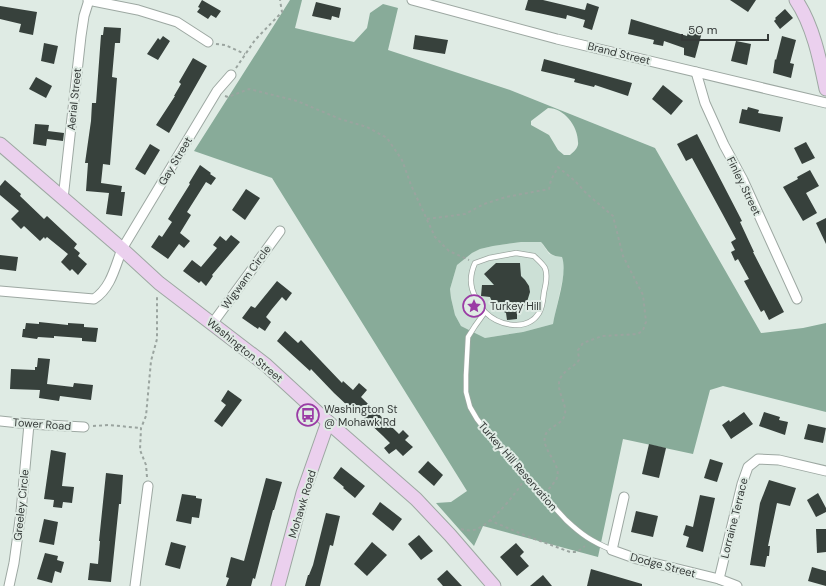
<svg xmlns="http://www.w3.org/2000/svg" width="826" height="586" font-family="'DM Sans',sans-serif">
  <rect width="100%" height="100%" fill="#dfebe4"/>
  <!-- built -->
  <path fill="#cce0d6" d="M521,242H541L549,254L555,256L562,257L565,265L563,277L553,324L523,332L485,338L461,326L455,315L451,298L450,289L457,265L472,253L480,249L493,246Z"/>
  <!-- forest -->
  <path fill="#88ab99" fill-rule="evenodd" d="M290,0H302L295,28L354,42L367,28L370,13L383,4L398,8L388,50L510,90L655,148L761,333L803,328L826,323V412L723,386L710,390L693,454L623,439L598,557L483,526L474,546L436,503L451,502L467,491L272,178L194,151ZM548,108C564,108 578,126 578,142C579,147 574,152 570,155H564L558,150L549,135L531,125V121ZM521,242H541C549,251 548,256 562,257C568,273 556,306 553,324L523,332L485,338L461,326L455,315L451,298L450,289L457,265L472,253L480,249L493,246Z"/>
  <!-- building -->
  <g fill="#37413c">
    <path d="M202,0L221,11L216,18L211,15L208,19L197,12L200,8L198,7Z"/>
    <path d="M528,0H543L585,10L587,3L599,7L592,30L583,27L585,20L567,15L566,19L525,10Z"/>
    <path d="M730,0H756L748,12Z"/>
    <path d="M316,2L341,8L339,18L332,16L331,20L312,16Z"/>
    <path d="M0,6L37,12L33,35L19,32L21,24L0,19Z"/>
    <path d="M785,9L793,18L780,29L774,21L776,19L775,18Z"/>
    <path d="M631,19L687,36L689,29L702,32L695,58L684,55V48L664,41L663,46L653,44L654,40L628,34Z"/>
    <path d="M104,27L121,28L120,43H115L112,77L117,78L110,165L103,164L101,183L122,186L121,192H125L122,216L106,214L109,193L86,191L88,163H85L91,121L92,103H96L101,35H103Z"/>
    <path d="M415,35L448,40L445,54L413,49Z"/>
    <path d="M163,36L170,41L158,60L147,54L158,38L160,40Z"/>
    <path d="M782,36L796,40L790,63L794,64L791,78L773,73L775,59L776,60Z"/>
    <path d="M736,41L751,44L747,65L731,61Z"/>
    <path d="M44,43L58,46L54,64L41,61Z"/>
    <path d="M193,58L207,66L169,133L156,125L175,96H174L181,84L179,82Z"/>
    <path d="M544,59L632,83L628,96L595,85L594,87L574,82L575,79L541,71Z"/>
    <path d="M36,77L52,86L46,98L29,89Z"/>
    <path d="M663,85L683,101L671,115L652,99Z"/>
    <path d="M748,107L759,110L758,113L783,117L780,132L739,123L742,109L747,110Z"/>
    <path d="M35,124L49,125L48,131L64,133L63,141L47,139L46,146L33,144Z"/>
    <path d="M697,134L742,221L740,222L754,252H753L784,312L769,320L764,310L761,312L744,281L749,279L738,259L735,261L731,252L735,250L731,242L736,239L722,213L692,158L686,161L677,144Z"/>
    <path d="M806,142L815,158L802,164L794,148Z"/>
    <path d="M150,144L160,150L145,175L135,169Z"/>
    <path d="M200,165L211,173L210,174L216,178L211,185L206,182L187,212L191,215L180,233L190,241L184,248L179,244L168,259L151,247L159,235L162,237L172,222L168,219L190,184L189,183Z"/>
    <path d="M810,170L819,186L806,193L817,213L803,221L783,187L798,179L797,177Z"/>
    <path d="M5,180L21,194L20,196L44,219L47,216L77,244L74,248L80,253L78,256L87,264L78,275L72,269L70,271L61,262L68,254L47,237L45,239L44,237L40,241L24,226L21,229L11,219L19,211L0,195V186Z"/>
    <path d="M246,189L260,198L245,220L232,210Z"/>
    <path d="M826,218V244L816,223Z"/>
    <path d="M231,235L240,242L212,275L213,276L206,286L201,281L199,283L183,271L192,260L201,267L217,248L213,245L220,236L226,241Z"/>
    <path d="M0,255L18,257L16,271L0,269Z"/>
    <path d="M496,263H520L521,276L525,280L529,286L530,292L526,305L517,311V319L507,320L506,313L498,309L493,304L490,297L481,296L482,285H494L484,274Z"/>
    <path d="M277,281L292,293L286,301L282,297L272,309L266,317L271,322L265,331L259,327L258,329L242,318L251,306L255,308Z"/>
    <path d="M39,322L68,325V323L84,324V327L98,328L96,342L82,341V338L54,336V338L38,337L37,339L22,337L23,329H25L26,323L39,324Z"/>
    <path d="M285,331L298,343L301,340L342,383L343,381L353,390L359,383L367,390L361,397L399,434L403,430L409,436L405,440L413,447L403,456L396,449L389,454L384,448L390,443L383,436L350,405L349,407L334,393L311,369L310,371L277,341Z"/>
    <path d="M38,358L50,359L47,384L73,387L74,383L93,385L91,400L60,396L59,401L39,398L40,390L10,389L11,369L35,370V367H37Z"/>
    <path d="M228,390L242,400L222,427L214,421L226,405L221,401Z"/>
    <path d="M744,412L753,424L731,439L722,425L729,420L730,422Z"/>
    <path d="M764,412L780,417L779,420L788,422L785,435L759,426Z"/>
    <path d="M808,424L826,428L823,443L804,439Z"/>
    <path d="M649,444L666,448L659,478L642,474Z"/>
    <path d="M51,450L66,453L62,486L74,487L72,503L63,502L62,508L53,507L54,500L44,499Z"/>
    <path d="M710,459L723,463L717,482L704,478Z"/>
    <path d="M428,461L443,475L434,486L418,472Z"/>
    <path d="M341,467L365,486L355,498L343,488L344,487L333,478Z"/>
    <path d="M106,473L123,475L121,504H119L111,582L88,580L90,563L98,564L100,541H99Z"/>
    <path d="M266,478L282,482L274,510H273L255,579L253,578L251,586H226L229,578L226,577L231,557L244,561Z"/>
    <path d="M769,480L796,488L790,506L777,503L768,546H770L769,556H767L765,567L750,565L760,503Z"/>
    <path d="M818,493L826,508V512L816,517L807,500Z"/>
    <path d="M182,494L196,496V498L202,499L199,518L192,517L191,524L176,521Z"/>
    <path d="M700,495L715,498L703,552L686,547L689,537L683,535L686,525L693,527Z"/>
    <path d="M380,502L402,519L393,531L372,514Z"/>
    <path d="M636,511L658,516L653,537L631,532Z"/>
    <path d="M326,513L340,516L333,546L330,545L320,586H305L308,575H309L313,565Z"/>
    <path d="M44,519L58,522L54,545L39,542Z"/>
    <path d="M816,529H826V552L817,553Z"/>
    <path d="M419,535L433,551L421,560L408,544Z"/>
    <path d="M171,542L186,546L180,569L165,565Z"/>
    <path d="M372,542L387,555L367,576L354,564Z"/>
    <path d="M516,543L524,552L520,556L529,566L517,576L500,557Z"/>
    <path d="M45,553L58,556L57,560L64,562L61,573L55,571L52,583L37,579Z"/>
    <path d="M812,567L826,571V586L808,581Z"/>
    <path d="M591,569L642,584V586H587Z"/>
    <path d="M447,570L462,586H443L437,579Z"/>
    <path d="M543,575L552,586H530Z"/>
  </g>
  <g fill="none" stroke-linecap="round" stroke-linejoin="round">
    <!-- lane casing -->
    <g stroke="#9da8a2" stroke-width="6">
      <path id="lane" d="M485,312C473,296 466,283 475,263L489,258L516,253L534,256C537,259 543,264 545,268C548,275 546,284 544,292C543,299 543,306 539,313C527,332 499,326 485,312L475,326L468,337L466,375V392L470,407L477,419L498,446L566,520C582,535 591,541 612,550"/>
    </g>
    <!-- street casing -->
    <g stroke="#9da8a2" stroke-width="11">
      <g id="street">
        <path d="M88,0L138,10L177,22L208,42"/>
        <path d="M412,0L557,39L826,103"/>
        <path d="M696,72L705,103L724,145L743,180L797,299"/>
        <path d="M63,199L81,36L84,16L89,0"/>
        <path d="M0,291L94,299C111,288 115,267 122,249L217,91L231,75"/>
        <path d="M212,324L280,231"/>
        <path d="M0,421L29,424L84,427"/>
        <path d="M624,497L612,550L637,559L719,579L737,586"/>
        <path d="M719,579L742,484L748,467L758,459L779,460L826,471"/>
        <path d="M9,586L14,563L21,512L29,424"/>
        <path d="M135,586L148,486"/>
      </g>
    </g>
    <!-- secondary casing -->
    <g stroke="#9da8a2" stroke-width="15">
      <g id="secondary">
        <path d="M796,0C813,25 820,60 826,89"/>
        <path d="M0,144L122,249L159,283L266,365L328,422L416,499L450,535L494,586"/>
        <path d="M278,586L303,493L328,422"/>
      </g>
    </g>
    <!-- path -->
    <g stroke="#9aa49f" stroke-width="2" stroke-dasharray="3 3" stroke-linecap="butt">
      <path d="M216,44L225,45L245,54"/>
      <path d="M236,68L255,40L282,12L280,0"/>
      <path d="M225,96L228,97L249,89L297,101L340,119L367,127L387,138L402,160L411,185L435,237L449,251L469,260"/>
      <path d="M427,219L465,214L484,204L506,197L549,189L551,180L558,167L575,181L587,194L613,216L623,256L643,295L646,322L643,330L638,334L602,336L583,343L578,350L579,360C574,367 566,369 561,377C554,389 567,402 565,414C563,425 548,426 545,436C541,451 564,465 556,480C554,483 551,486 548,490"/>
      <path d="M93,426L109,425L140,428"/>
      <path d="M147,477L146,465L140,450L141,428L146,416L151,361L157,339V297"/>
      <path d="M489,520L524,535L570,552H577L585,546"/>
      <path d="M461,529C468,531 473,531 479,528C492,522 515,495 522,483"/>
    </g>
    <!-- lane -->
    <use href="#lane" stroke="#fff" stroke-width="4.5"/>
    <!-- street -->
    <use href="#street" stroke="#fff" stroke-width="9"/>
    <!-- secondary -->
    <use href="#secondary" stroke="#ebd0ee" stroke-width="13"/>
  </g>
  <!-- icons -->
  <defs>
    <g id="sight-ring" transform="scale(1.15)"><circle r="9.5" fill="#dfebe4" stroke="#9a3ca5" stroke-width="1.5"/><path d="M0-6L1.8-2.2L6-1.7L2.9 1.2L3.7 5.4L0 3.3L-3.7 5.4L-2.9 1.2L-6-1.7L-1.8-2.2Z" fill="#9a3ca5"/></g>
    <g id="bus-ring" transform="scale(1.15)"><circle r="9.5" fill="#dfebe4" stroke="#9a3ca5" stroke-width="1.5"/><path d="M-5-6H5V4H4V6H2V4H-2V6H-4V4H-5ZM-3.5-4V0h7V-4ZM-3.5 1.2v1.5H-2V1.2ZM2 1.2v1.5H3.5V1.2Z" fill="#9a3ca5"/></g>
  </defs>
  <g fill-rule="evenodd">
    <use href="#sight-ring" x="474" y="306"/>
    <use href="#bus-ring" x="308" y="415"/>
  </g>
  <g text-anchor="middle" dominant-baseline="central" stroke-width="4" stroke-linejoin="round" paint-order="stroke">
    <!-- street labels -->
    <g font-size="11" fill="#353a38" stroke="#dfebe4">
      <text transform="translate(619 53) rotate(14)">Brand Street</text>
      <text transform="translate(74 99) rotate(-84)">Aerial Street</text>
      <text transform="translate(175 161) rotate(-59)">Gay Street</text>
      <text transform="translate(744 186) rotate(64)">Finley Street</text>
      <text transform="translate(246 277) rotate(-54)">Wigwam Circle</text>
      <text transform="translate(245 350) rotate(39)">Washington Street</text>
      <text transform="translate(42 424) rotate(4)">Tower Road</text>
      <text transform="translate(518 466) rotate(49)">Turkey Hill Reservation</text>
      <text transform="translate(302 504) rotate(-73)">Mohawk Road</text>
      <text transform="translate(21 505) rotate(-84)">Greeley Circle</text>
      <text transform="translate(734 518) rotate(-76)">Lorraine Terrace</text>
      <text transform="translate(663 565) rotate(15)">Dodge Street</text>
    </g>
    <!-- poi labels -->
    <g font-size="11" fill="#353a38" stroke="#dfebe4" text-anchor="start">
      <text x="490" y="306">Turkey Hill</text>
      <text x="324" y="409">Washington St<tspan x="324" dy="13">@ Mohawk Rd</tspan></text>
    </g>
  </g>
  <!-- scale -->
  <path d="M682 34v6h86v-6" fill="none" stroke="#353a38" stroke-width="2"/>
  <text x="688" y="34" font-size="12" fill="#353a38" stroke="#dfebe4" stroke-width="3" paint-order="stroke">50 m</text>
</svg>
